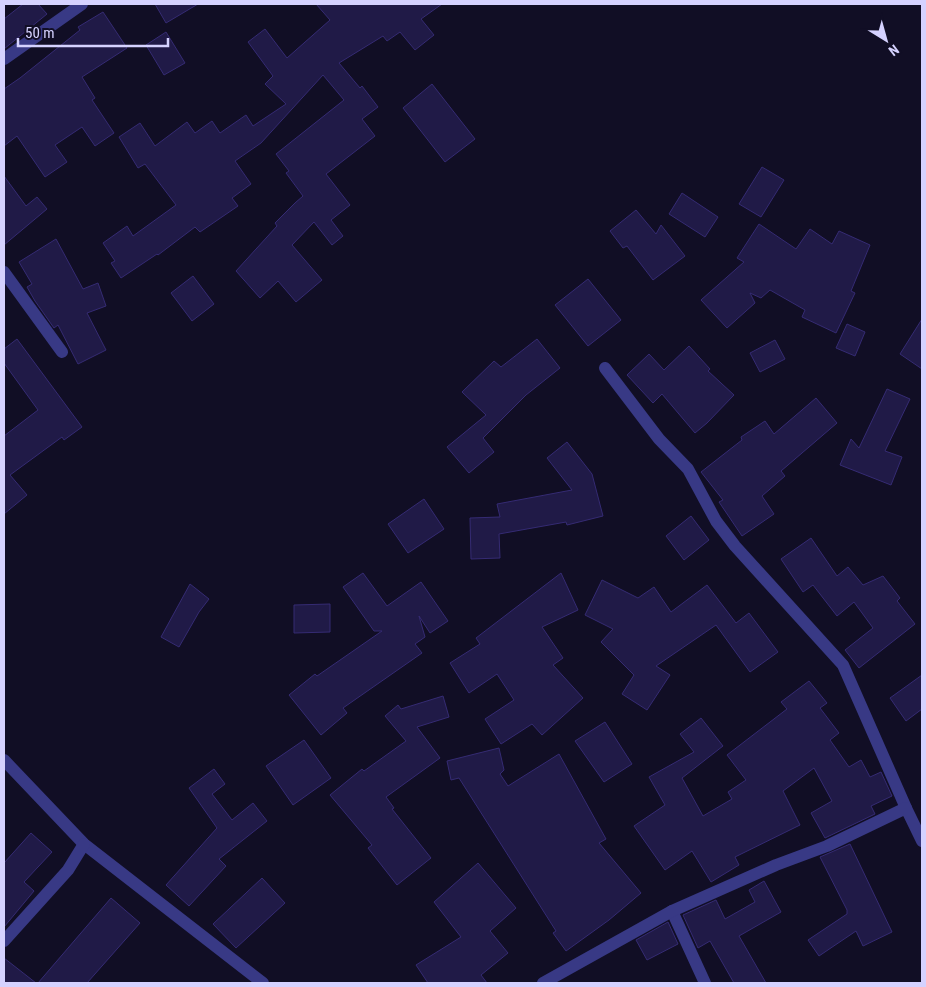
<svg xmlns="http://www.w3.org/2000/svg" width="926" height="987" font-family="'Roboto Condensed',sans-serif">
  <rect width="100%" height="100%" fill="#110e25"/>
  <!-- building -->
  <g fill="#201a47" stroke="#352b73">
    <path d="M23,4H38L47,14L4,49V19Z"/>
    <path d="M155,4H198L166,23Z"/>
    <path d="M316,4H442L421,19L434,35L415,50L400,32L387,41L383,36L339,63L360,88L362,86L378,107L362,119L375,136L326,174L350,205L331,220L343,236L332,245L314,222L292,245L322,280L296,302L278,281L260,298L236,271L277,226L275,223L295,203L303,196L286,173L289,171L276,154L344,100L323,75L261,143L235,161L251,184L232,198L238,206L200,232L195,227L158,255L157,254L121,278L111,263L115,261L103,243L127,226L133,236L176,205L145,164L138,168L119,137L140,123L155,146L187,122L195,133L212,121L220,133L246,115L253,126L286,104L265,84L273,76L248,42L265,29L287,58L330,20Z"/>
    <path d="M103,12L127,48L82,77L95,98L92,100L114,133L95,146L82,127L55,145L67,162L45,177L17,136L4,146V89L20,78L80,30L78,27Z"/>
    <path d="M166,32L185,63L164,75L146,45Z"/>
    <path d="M432,84L475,139L445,162L403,108Z"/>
    <path d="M762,167L784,180L761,217L739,204Z"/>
    <path d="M4,176L26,206L37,197L47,209L4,245Z"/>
    <path d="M682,193L718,217L705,237L669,214Z"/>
    <path d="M636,210L656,234L661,225L685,256L653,280L627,246L623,248L610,231Z"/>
    <path d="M759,224L796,249L810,229L832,244L839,231L870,245L851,291L855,293L836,333L802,317L805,310L770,290L761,298L750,293L755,303L727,328L701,300L744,262L737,258Z"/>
    <path d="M56,239L83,289L98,283L106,306L87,313L106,350L78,364L58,325L54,328L35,301L27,287L32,284L19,262Z"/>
    <path d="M193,276L214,304L192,321L171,293Z"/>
    <path d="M588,279L621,320L588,346L555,305Z"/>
    <path d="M922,319V369L900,354Z"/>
    <path d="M847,324L865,332L855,356L836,348Z"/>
    <path d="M17,339L82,427L64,440L62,437L10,475L27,495L4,514V436L38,410L4,363V349Z"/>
    <path d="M537,339L560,368L526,395L483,438L494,452L469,473L447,447L486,415L462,392L494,361L501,367Z"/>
    <path d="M775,340L785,359L760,372L750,353Z"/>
    <path d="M689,346L710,369L708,371L734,395L707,423L695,433L662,394L653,403L627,375L649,354L664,370Z"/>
    <path d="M887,389L910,399L885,451L902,457L891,485L840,465L851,439L859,448Z"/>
    <path d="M816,398L837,423L781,471L785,476L762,496L774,514L742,536L719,502L723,500L701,472L742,440L741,437L765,421L774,434Z"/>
    <path d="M567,442L592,474L603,516L567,525L566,522L499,534L500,558L471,559L470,518L500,517L497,504L572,490L547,458Z"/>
    <path d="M424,499L444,529L408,553L388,524Z"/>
    <path d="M691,516L709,540L684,560L666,536Z"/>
    <path d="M811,538L837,576L848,567L863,585L883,576L900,598L897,601L915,624L859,668L845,650L873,628L854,602L837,616L813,585L803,592L781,559Z"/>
    <path d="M363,573L387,606L421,582L448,621L430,633L419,616L425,637L415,644L422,653L343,708L347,713L321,735L289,695L315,674L317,676L382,631H374L343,587Z"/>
    <path d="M561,573L578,610L542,627L563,658L553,665L583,698L542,735L532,724L501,744L485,719L514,700L497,674L469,693L450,663L480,644L476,638Z"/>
    <path d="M602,580L638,598L654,587L671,612L707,585L736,623L749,613L778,652L750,672L716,625L656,666L670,675L647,710L622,694L634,675L601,642L613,629L585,615Z"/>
    <path d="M190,584L209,599L199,612L179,647L161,637Z"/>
    <path d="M330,604V632L294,633V605Z"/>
    <path d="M922,675V709L906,721L890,698Z"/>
    <path d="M809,681L827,703L820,708L839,733L830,740L849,767L861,760L870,777L881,772L892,796L871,806L875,814L825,838L811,813L832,801L814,768L783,791L800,825L735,857L739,865L711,882L692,851L665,870L634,826L665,805L649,777L694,752L680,734L701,718L723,746L682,778L703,816L732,799L728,792L746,780L727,755L787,709L781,702Z"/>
    <path d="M443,696L449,717L417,727L440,758L386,797L394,808L392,809L431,858L397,885L368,848L372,845L330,795L362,769L364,771L406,741L385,716L398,705L401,709Z"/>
    <path d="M605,722L632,764L604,782L575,741Z"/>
    <path d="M304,740L331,778L293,805L266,766Z"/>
    <path d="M499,748L504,770L500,774L508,786L559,754L606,839L599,843L641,893L609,920L566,951L553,933L556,931L459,778L451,780L447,761Z"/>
    <path d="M214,769L225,784L212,794L232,820L253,803L267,821L219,859L226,866L189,906L166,885L217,828L189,788Z"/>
    <path d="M31,833L52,852L24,882L34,891L4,927V863Z"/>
    <path d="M850,844L892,932L863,946L856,931L819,956L808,940L847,914V910L820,857Z"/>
    <path d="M478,863L516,908L490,931L508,953L481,975L487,983H428L416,965L461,937L434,902Z"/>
    <path d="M262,878L285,903L236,948L213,924Z"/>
    <path d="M764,881L781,912L739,936L766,983H734L710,941L698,948L683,915L716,900L725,919L755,902L749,890Z"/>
    <path d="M111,898L140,923L87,983H38Z"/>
    <path d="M668,922L678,944L647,960L636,940Z"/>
    <path d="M4,958L36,983H4Z"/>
  </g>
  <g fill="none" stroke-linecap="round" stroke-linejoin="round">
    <!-- minor -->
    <g stroke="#383985" stroke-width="12">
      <path d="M4,59L82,4"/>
      <path d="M4,272L62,352"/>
      <path d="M605,368L659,439L688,469L716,521L735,546L843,665L906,808"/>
      <path d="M4,760L84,844L263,983"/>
      <path d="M672,911L705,983"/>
      <path d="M4,941L68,870L84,844"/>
      <path d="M543,983L672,911L776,865L827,846L906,808L922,841"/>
    </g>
  </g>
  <!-- border -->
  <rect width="926" height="987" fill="none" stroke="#d5d2ff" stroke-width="10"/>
  <!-- north arrow -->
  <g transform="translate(886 40) rotate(143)" stroke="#110e25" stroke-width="4" paint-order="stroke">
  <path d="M0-4L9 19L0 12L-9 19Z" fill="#d5d2ff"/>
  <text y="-8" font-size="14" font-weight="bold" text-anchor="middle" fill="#d5d2ff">N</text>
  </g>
  <!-- scale -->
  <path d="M18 38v8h150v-8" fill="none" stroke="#d5d2ff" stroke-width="2.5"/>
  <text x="25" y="38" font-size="15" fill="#d5d2ff" stroke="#110e25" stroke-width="4" paint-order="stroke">50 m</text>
</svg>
